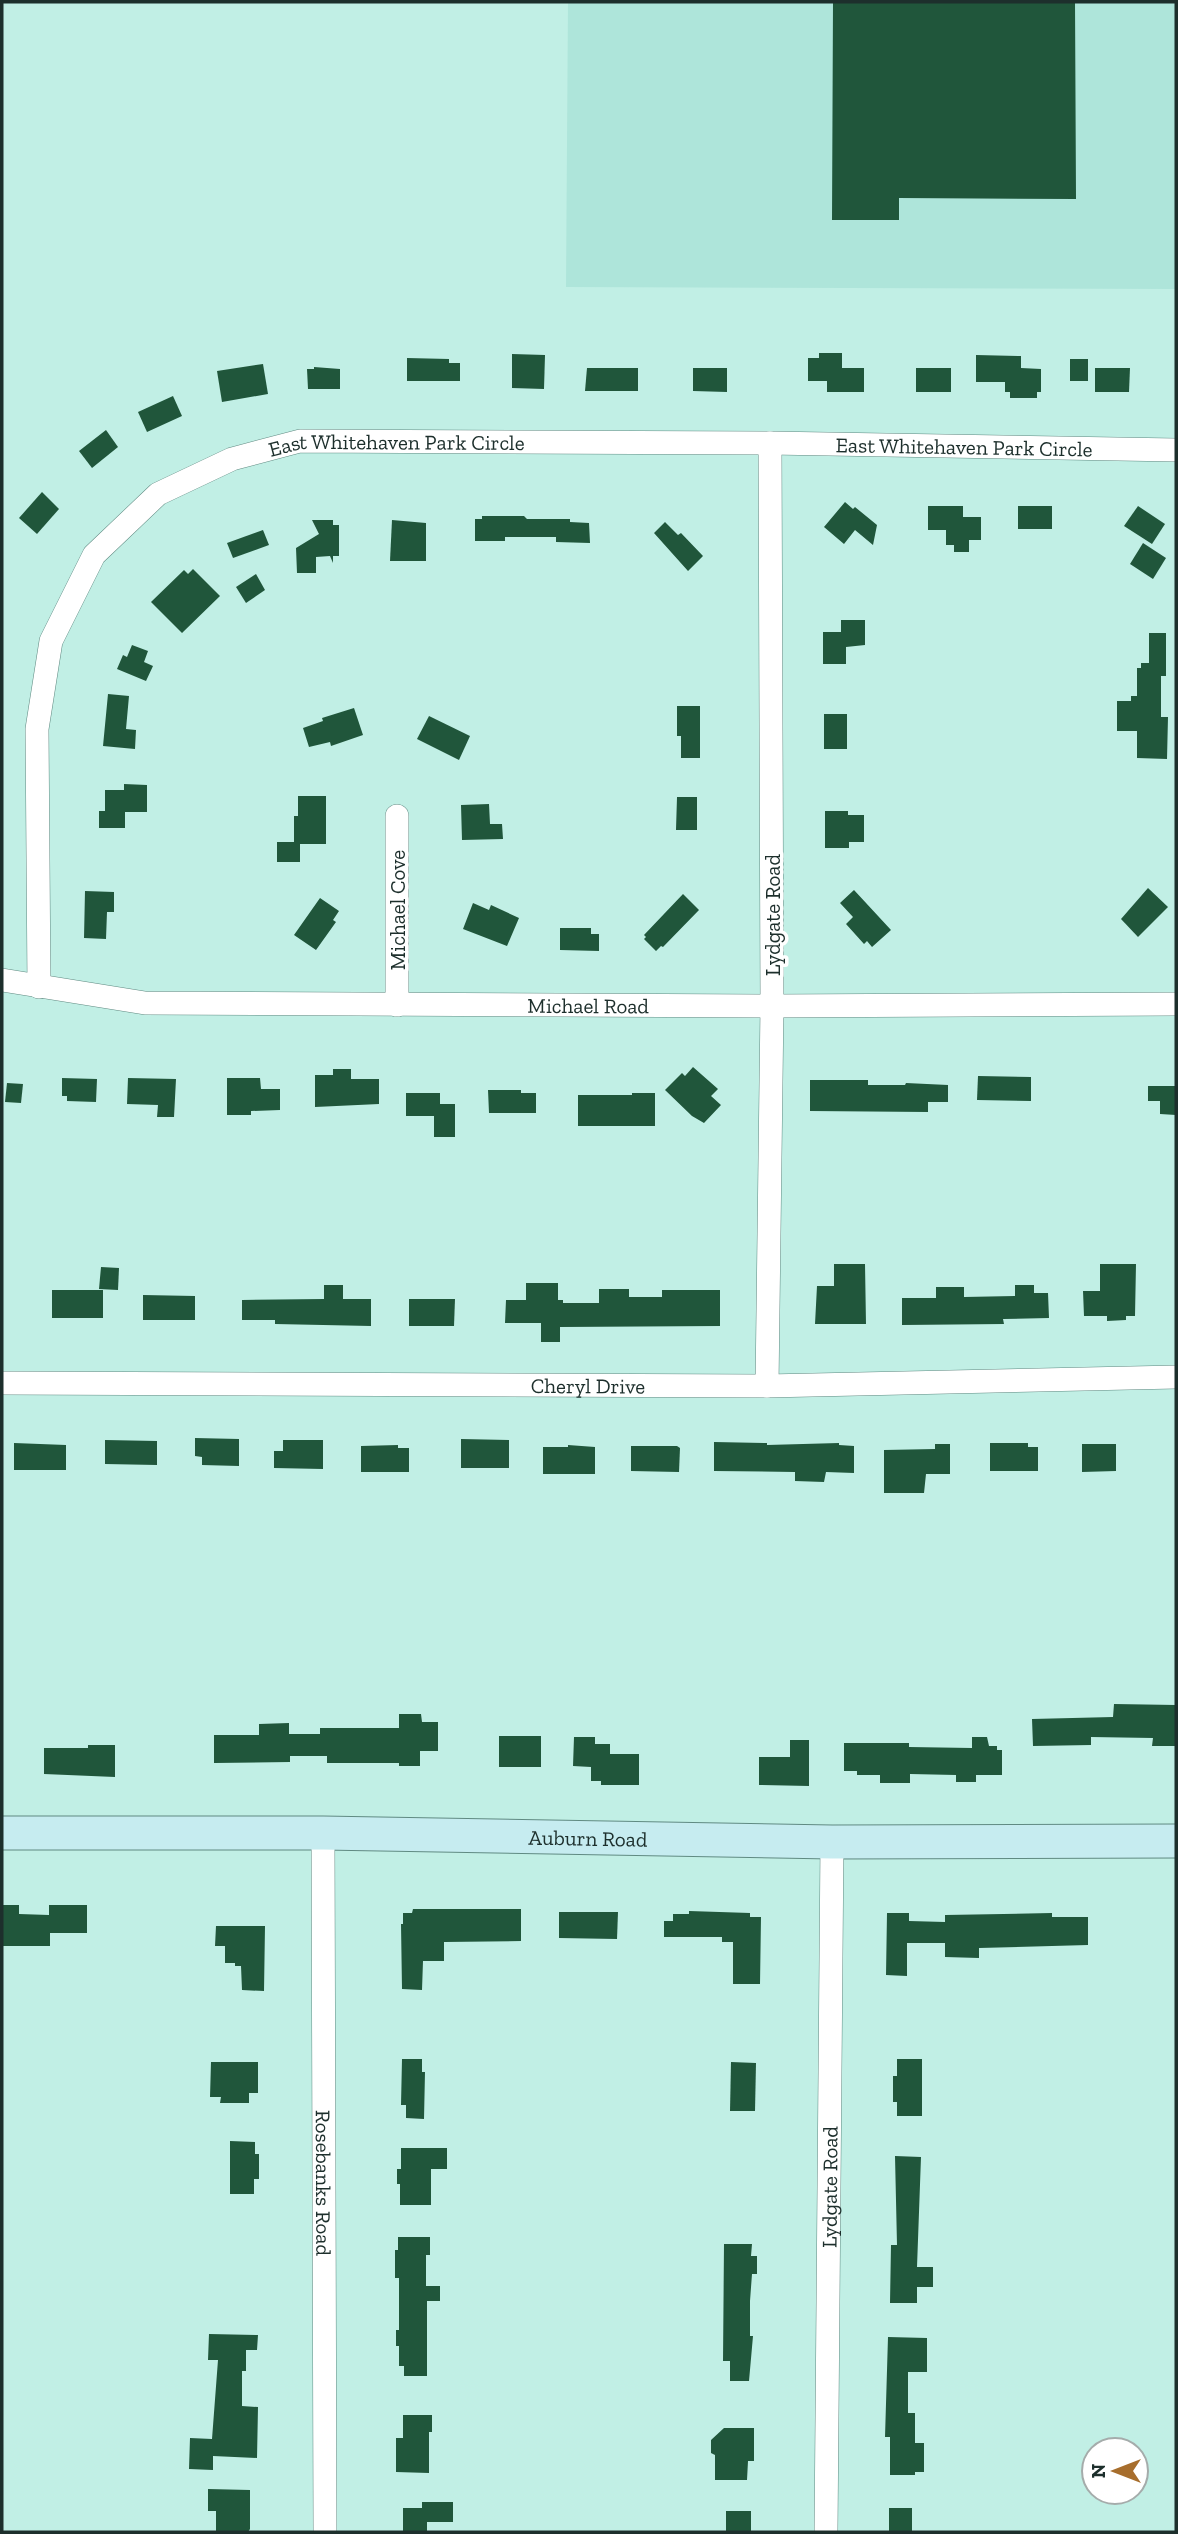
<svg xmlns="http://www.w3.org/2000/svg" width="1178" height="2534" font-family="'Zilla Slab',serif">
  <rect width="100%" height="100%" fill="#c1efe5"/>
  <!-- built -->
  <path fill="#aee5da" d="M568,2H1176V289L566,287Z"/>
  <!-- building -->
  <g fill="#20563b">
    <path d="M833,2H1075L1076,199L899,198V220H832Z"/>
    <path d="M819,353H842V368H864V392H827V381H808V358H819Z"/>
    <path d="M512,354L545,355L544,389L512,388Z"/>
    <path d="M976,355L1021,356V368L1041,369V392H1037V398H1010V392H1005V382H976Z"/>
    <path d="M407,358L449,359V363H460V381H407Z"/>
    <rect x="1070" y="359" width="18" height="22"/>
    <path d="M263,364L268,394L222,402L217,371Z"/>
    <path d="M314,367L340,369V389H308L307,369H314Z"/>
    <path d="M587,368H638V391H585Z"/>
    <path d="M693,368H727V392L693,391Z"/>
    <rect x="916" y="368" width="35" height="24"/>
    <path d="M1095,368H1130L1129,392H1095Z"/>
    <path d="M173,396L182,416L147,432L138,412Z"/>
    <path d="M106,430L118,447L92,468L79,451Z"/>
    <path d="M42,492L59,509L37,534L19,518Z"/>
    <path d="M845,502L853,509L855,507L877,525L873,545L855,530L844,544L824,527Z"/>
    <path d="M928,506H963V517H981V540H969V552H954V545H946V530H928Z"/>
    <rect x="1018" y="506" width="34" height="23"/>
    <path d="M1138,506L1165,524L1152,544L1124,526Z"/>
    <path d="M482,516H524L527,519H570V522L589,523L590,543L556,542V537H505V541H475V519H482Z"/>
    <path d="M312,520H333V525H339V556H333V563L330,556L316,557V573H297L296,548L319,534Z"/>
    <path d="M392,520L426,523V561H390Z"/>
    <path d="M665,522L678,535L681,533L703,556L688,571L654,533Z"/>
    <path d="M263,530L269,545L233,558L227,543Z"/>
    <path d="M1143,543L1166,558L1153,579L1130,564Z"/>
    <path d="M193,569L220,596L182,633L151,602L184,570L188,574Z"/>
    <path d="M256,574L265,590L246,603L236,587Z"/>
    <path d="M841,620H865V645L846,647V664H823V632H841Z"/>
    <path d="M1149,633H1166V676H1161V717H1168L1167,759L1137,758V731H1117V701H1131V696H1137V668H1141V663H1149Z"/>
    <path d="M132,645L148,651L144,662L153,666L146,681L117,669L123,655L127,657Z"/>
    <path d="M108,694L129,696L126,729L136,730L135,749L103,746Z"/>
    <path d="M677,706H700V758H681V736H677Z"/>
    <path d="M354,708L363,735L331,746L330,742L309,747L303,728L323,721L322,718Z"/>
    <rect x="824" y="714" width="23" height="35"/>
    <path d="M429,716L470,736L459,760L417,739Z"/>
    <path d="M124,784L147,785V812H125V828H99V811H105V790H124Z"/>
    <path d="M298,796H326V844H300V862H277V842H294V816H298Z"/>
    <path d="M677,797H697V830H676Z"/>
    <path d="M489,804L490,824H502L503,839L462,840L461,805Z"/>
    <path d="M825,811H848V815H864V842H849V848H825Z"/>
    <path d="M1148,888L1168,907L1138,937L1121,919Z"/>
    <path d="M854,890L891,930L872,947L867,941L864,944L846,924L853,917L840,903Z"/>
    <path d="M85,891L114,892V912H107L106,939L84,938Z"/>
    <path d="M683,894L699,910L663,947L661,946L656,951L644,939L646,937L644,935Z"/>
    <path d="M320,898L339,911L333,920L336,922L316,950L294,935Z"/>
    <path d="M473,903L489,910L491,905L519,918L507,946L463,929Z"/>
    <path d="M560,928H591V934H599V951L560,950Z"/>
    <path d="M693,1067L718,1089L711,1096L721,1105L704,1123L692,1116L665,1090L682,1073L685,1076Z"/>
    <path d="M333,1069H351V1079H379V1104L315,1107V1075H333Z"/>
    <path d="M978,1076L1031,1077V1101L977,1100Z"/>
    <path d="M62,1078L97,1079L96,1102L67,1101V1096H62Z"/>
    <path d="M128,1078L176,1079L174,1117H157L158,1105L127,1104Z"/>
    <path d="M227,1078H260L261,1089H280V1110L251,1111V1115H227Z"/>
    <path d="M810,1080H868V1085H905L906,1083L948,1085V1102H928V1112L810,1111Z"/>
    <path d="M7,1083L23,1084L21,1103L5,1102Z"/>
    <path d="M1148,1086H1176V1115L1160,1114V1101H1148Z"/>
    <path d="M488,1090H521V1093H536V1113H489Z"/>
    <path d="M406,1093H440V1104H455V1137H434V1116H406Z"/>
    <path d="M632,1093H655V1126H578V1095H632Z"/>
    <path d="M834,1264H865L866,1324H815L817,1286H834Z"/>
    <path d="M1100,1264H1136L1135,1316H1126V1320L1107,1321V1316H1084L1083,1291H1100Z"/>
    <path d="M101,1267L119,1268L118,1290L99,1289Z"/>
    <path d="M526,1283H558V1300H563V1303H599V1289H629V1297H662V1290H720V1326L560,1327V1342H541V1323H505L506,1300H526Z"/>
    <path d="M324,1285H343V1299H371V1326L275,1324V1320H242V1300L324,1299Z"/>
    <path d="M1015,1285H1034V1293H1048L1049,1318L1003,1319L1004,1324L902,1325V1298H936V1287H964V1297L1015,1296Z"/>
    <rect x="52" y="1290" width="51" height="28"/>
    <path d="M143,1295L195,1296V1320H143Z"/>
    <path d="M409,1299H455L454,1326H409Z"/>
    <path d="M195,1438L239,1439V1466L202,1465V1457L195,1456Z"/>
    <path d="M461,1439L509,1440V1468H461Z"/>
    <path d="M105,1440L157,1441V1465L105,1464Z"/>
    <path d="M283,1440H323V1469L274,1468V1451H283Z"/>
    <path d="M714,1442L767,1443V1445L839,1443V1445L854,1446V1473L826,1472L824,1482L795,1481V1472L714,1471Z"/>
    <path d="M14,1443L66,1445V1470H14Z"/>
    <path d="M990,1443H1028V1447H1038V1471H990Z"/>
    <path d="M935,1444H950V1474H926L924,1493H884V1450L935,1449Z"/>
    <path d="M1082,1444H1116V1471L1082,1472Z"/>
    <path d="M398,1445V1448H409V1472H361V1446Z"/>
    <path d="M568,1445L595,1447V1474H543V1447H568Z"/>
    <path d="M631,1446H677L680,1448L679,1472L631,1471Z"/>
    <path d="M1114,1704L1176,1705V1746H1152L1153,1738L1091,1737V1745L1033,1746L1032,1719L1113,1717Z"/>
    <path d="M399,1714H421L422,1722H438V1751H420V1766H399V1763H327V1756H290V1762L214,1763V1735H259V1724L289,1723V1734H320V1728H399Z"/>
    <rect x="499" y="1736" width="42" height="31"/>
    <path d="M574,1737H595V1744H610V1754H639V1785H601V1781H591V1767L573,1766Z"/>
    <path d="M972,1737H987L989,1746H997V1750H1002V1775H976V1782H956V1775L910,1774V1783H880V1775H857V1771H844V1743H909V1747L972,1748Z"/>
    <path d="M790,1740H809V1786L759,1785V1757H790Z"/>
    <path d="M88,1745H115V1777L44,1774V1748H88Z"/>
    <path d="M2,1905H19V1914L49,1915V1905H87V1933H50V1946H2Z"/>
    <path d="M413,1909H521V1941L444,1942V1961H423L422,1990L402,1989L401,1924H403V1913H412Z"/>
    <path d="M689,1911L750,1913V1917H761L760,1984H733V1942H722V1937H664V1921H673V1914H689Z"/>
    <path d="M559,1912H618L617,1939L559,1938Z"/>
    <path d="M887,1913H909V1921L945,1922V1915L1052,1913V1917H1088V1945L979,1948V1958L945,1957V1943H907V1976L886,1975Z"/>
    <path d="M216,1926H265L264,1991L242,1990L241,1966H235V1963H225V1946H215Z"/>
    <path d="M402,2059H422V2072H425L424,2119L406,2118V2105H401Z"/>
    <path d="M897,2059H922V2116H897V2102H893V2076H897Z"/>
    <path d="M211,2062H258V2093H249V2103H220L221,2097H210Z"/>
    <path d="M731,2062L756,2063L755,2111H730Z"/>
    <path d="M230,2141L255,2142V2154H259V2179H254V2194H230Z"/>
    <path d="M401,2148H447V2169H431V2205H400V2184H397V2169H401Z"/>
    <path d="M895,2156L921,2157L917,2267H933V2287H917V2303H890L891,2245H897Z"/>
    <path d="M398,2237H430V2255H426V2286H440V2301H427V2376H404V2366H399V2346H396V2330H399V2278H395V2250H398Z"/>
    <path d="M724,2244H752L751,2256H757V2274H752L750,2301V2336H753L749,2381H730V2361H723Z"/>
    <path d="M209,2334L258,2335L257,2350H246V2371H242V2406L258,2407L257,2458L213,2456V2470L189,2469L190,2438L212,2439L218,2360H208Z"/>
    <path d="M888,2337L927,2338V2372H908V2413H915V2443H924V2472H915V2475H890V2437H885Z"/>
    <path d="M403,2415H432V2432H429V2473L396,2472V2438H403Z"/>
    <path d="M724,2428H754V2461H748L747,2480H715V2455L711,2453V2440Z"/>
    <path d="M208,2489L250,2490V2529L248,2532H216V2511H208Z"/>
    <path d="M422,2502H453V2522H427V2532H403V2508H422Z"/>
    <rect x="889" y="2508" width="23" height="24"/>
    <rect x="726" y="2511" width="25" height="21"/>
  </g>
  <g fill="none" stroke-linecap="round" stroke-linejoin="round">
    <!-- street casing -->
    <g stroke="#608a82" stroke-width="24">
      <g id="street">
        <path id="s1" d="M2,980L145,1003L772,1006L1176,1004"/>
        <path id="s2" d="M39,987L37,729L51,641L94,555L158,494L232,459L300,441L770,443L1176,450"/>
        <path d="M397,1005V816"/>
        <path id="s3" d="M2,1383L767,1386L1176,1377"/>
        <path d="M767,1386L772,1006L770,443"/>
        <path id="s4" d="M323,1833L325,2532"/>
        <path id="s5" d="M826,2532L832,1842"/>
      </g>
    </g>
    <!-- secondary casing -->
    <g stroke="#608a82" stroke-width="35">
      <g id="secondary">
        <path id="s6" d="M2,1833H323L832,1842L1176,1841"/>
      </g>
    </g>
    <!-- street -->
    <use href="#street" stroke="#fff" stroke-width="23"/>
    <!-- secondary -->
    <use href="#secondary" stroke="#c6ecf0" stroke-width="33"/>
  </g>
  <g text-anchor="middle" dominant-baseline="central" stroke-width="7" stroke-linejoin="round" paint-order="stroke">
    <!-- street labels -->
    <g font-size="21" fill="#1d2f2c" stroke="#fff">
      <text stroke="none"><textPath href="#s2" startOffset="1348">East Whitehaven Park Circle</textPath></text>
      <text stroke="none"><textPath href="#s2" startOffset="780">East Whitehaven Park Circle</textPath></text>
      <text transform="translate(397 910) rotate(-90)">Michael Cove</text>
      <text transform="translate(772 915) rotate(-90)">Lydgate Road</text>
      <text stroke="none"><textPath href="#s1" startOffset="588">Michael Road</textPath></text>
      <text stroke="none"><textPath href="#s3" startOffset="586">Cheryl Drive</textPath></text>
      <text stroke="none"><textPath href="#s6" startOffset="586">Auburn Road</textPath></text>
      <text stroke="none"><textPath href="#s4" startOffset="350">Rosebanks Road</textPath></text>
      <text stroke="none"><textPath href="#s5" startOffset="345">Lydgate Road</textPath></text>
    </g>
  </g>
  <!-- border -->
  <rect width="1178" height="2534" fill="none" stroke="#1d2f2c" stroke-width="7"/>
  <!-- north arrow -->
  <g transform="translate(1115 2471) rotate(270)"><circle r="33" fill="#ffffff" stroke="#a5acab" stroke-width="2"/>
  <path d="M0-5L12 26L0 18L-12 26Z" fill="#a76e2d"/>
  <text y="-10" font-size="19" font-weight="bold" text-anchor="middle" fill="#1d2f2c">N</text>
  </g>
</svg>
